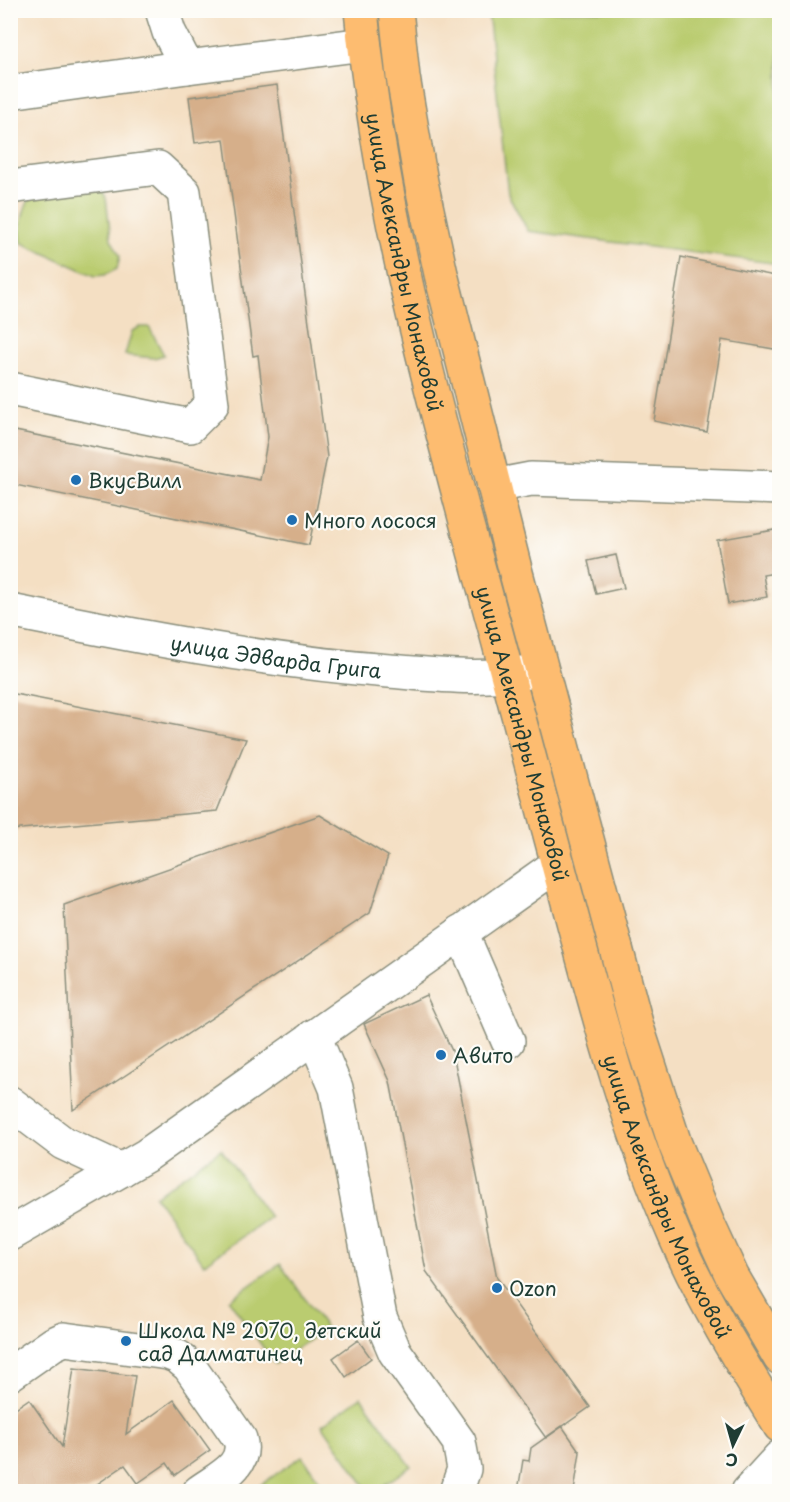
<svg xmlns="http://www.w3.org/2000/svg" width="790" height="1502" font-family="'Playpen Sans',sans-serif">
  <rect width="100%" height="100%" fill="#fdfcf7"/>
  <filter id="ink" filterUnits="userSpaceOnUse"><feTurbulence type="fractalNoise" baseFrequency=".0167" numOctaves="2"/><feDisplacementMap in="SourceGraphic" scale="12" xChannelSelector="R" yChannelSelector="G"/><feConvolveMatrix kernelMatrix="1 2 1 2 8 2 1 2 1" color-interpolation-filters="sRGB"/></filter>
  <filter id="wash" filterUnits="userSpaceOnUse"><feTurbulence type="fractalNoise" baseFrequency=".008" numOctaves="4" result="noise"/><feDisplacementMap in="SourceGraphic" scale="24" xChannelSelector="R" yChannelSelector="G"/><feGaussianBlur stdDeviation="1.35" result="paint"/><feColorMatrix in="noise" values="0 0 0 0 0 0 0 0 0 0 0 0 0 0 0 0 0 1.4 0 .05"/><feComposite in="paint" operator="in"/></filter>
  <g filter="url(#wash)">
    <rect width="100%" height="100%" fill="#f4dfc3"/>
    <!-- green -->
    <g fill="#bacc6f" stroke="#6c8452" stroke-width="1.5">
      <path d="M488,11H779V264L528,231L508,194Z"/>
      <path d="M100,187L106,198L111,239L120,256L117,269L105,275L95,276L22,243C18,232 23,206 31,198Z"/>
      <path d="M140,327H149L164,355L154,358L125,355L132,331Z"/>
      <path d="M221,1149L270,1217L204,1264L155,1196Z"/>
      <path d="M280,1264L326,1328L275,1364L229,1300Z"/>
      <path d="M361,1397L411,1466L375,1491H369L322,1425Z"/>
      <path d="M302,1456L327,1491H252Z"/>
    </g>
    <g id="blocks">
      <!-- building -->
      <g fill="#d6af8a">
        <path d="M277,85L327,457L309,545L10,484V430L260,480L268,437L258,355L253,356L224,139L195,143L189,97Z"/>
        <path d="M681,257L780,277V350L722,340L707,432L654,421Z"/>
        <path d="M780,529V572L763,575L767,597L728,604L717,540Z"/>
        <path d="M616,555L624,588L596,594L588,561Z"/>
        <path d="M10,693L246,739L217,811L10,830Z"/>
        <path d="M320,815L388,856L370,913L73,1110L64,905Z"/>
        <path d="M426,995L453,1053L497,1278L590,1407L546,1438L426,1271L390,1081L364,1024Z"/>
        <path d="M358,1340L371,1358L346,1377L333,1358Z"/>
        <path d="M74,1368L135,1376L126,1434L174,1400L210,1450L175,1475L167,1463L138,1483L125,1465L87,1491H10V1412L29,1399L62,1447Z"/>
        <path d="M562,1426L580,1452L574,1491H518L523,1460L529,1461L531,1448Z"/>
      </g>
    </g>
  </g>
  <g filter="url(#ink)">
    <use href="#blocks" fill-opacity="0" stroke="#8a8e7c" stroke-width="1.5"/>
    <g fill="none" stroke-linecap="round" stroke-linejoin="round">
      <!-- minor casing -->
      <g stroke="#8a8e7c" stroke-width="36">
        <g id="minor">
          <path d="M162,10L169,32L187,67L364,44"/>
          <path d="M10,92L187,67"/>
          <path d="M10,187L158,168L184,192L212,404L190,426L10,389"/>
          <path d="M494,486L531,479L780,488"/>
          <path id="s1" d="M10,611C135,636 262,661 389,671C438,675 485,681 534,671"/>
          <path d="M461,932L508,1041"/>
          <path d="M314,1036L336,1088L380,1317L395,1352L459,1442L464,1469L456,1492"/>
          <path d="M10,1103L63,1143L121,1170"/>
          <path d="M10,1234L147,1155L558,864"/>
          <path d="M10,1374L53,1344L64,1339L168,1353L178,1357L189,1366L240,1439C248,1466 218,1478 199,1492"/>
          <path d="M748,1492L780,1457"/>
        </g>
      </g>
      <!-- major casing -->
      <g stroke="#8a8e7c" stroke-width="36">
        <g id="major">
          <path id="s2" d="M361,10C381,226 445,442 501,651C525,740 548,829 572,917C601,1026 630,1133 675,1236C704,1303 742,1364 780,1426"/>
          <path d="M396,10L403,77L421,182L441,274L515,569L637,1027L675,1144L708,1224L732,1276L780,1358"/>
        </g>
      </g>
      <!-- minor -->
      <use href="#minor" stroke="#fff" stroke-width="33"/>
      <!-- major -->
      <use href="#major" stroke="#fdbc70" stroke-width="33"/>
    </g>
  </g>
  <!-- markers -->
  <g fill="#1f6fb2" stroke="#fdfcf7" stroke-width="2">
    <circle cx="76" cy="480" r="6"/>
    <circle cx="292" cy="520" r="6"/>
    <circle cx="441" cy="1055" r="6"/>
    <circle cx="497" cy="1288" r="6"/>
    <circle cx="126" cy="1341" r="6"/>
  </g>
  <g text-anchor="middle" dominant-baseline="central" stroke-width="4.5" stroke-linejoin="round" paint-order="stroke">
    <!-- street labels -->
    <g font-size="20" fill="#1f3d34" stroke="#fdfcf7">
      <text stroke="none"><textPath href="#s2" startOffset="256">улица Александры Монаховой</textPath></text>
      <text stroke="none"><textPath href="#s1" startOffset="270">улица Эдварда Грига</textPath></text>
      <text stroke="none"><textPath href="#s2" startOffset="742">улица Александры Монаховой</textPath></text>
      <text stroke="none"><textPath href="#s2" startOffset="1228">улица Александры Монаховой</textPath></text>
    </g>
    <!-- poi labels -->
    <g font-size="20" fill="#1f3d34" stroke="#fdfcf7" text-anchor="start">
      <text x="88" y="480">ВкусВилл</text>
      <text x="304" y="520">Много лосося</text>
      <text x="453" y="1055">Авито</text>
      <text x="509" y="1288">Ozon</text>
      <text x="138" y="1330">Школа № 2070, детский<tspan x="138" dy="23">сад Далматинец</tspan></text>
    </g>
  </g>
  <!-- margin -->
  <rect width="790" height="1502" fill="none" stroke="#fdfcf7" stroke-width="36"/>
  <!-- north arrow -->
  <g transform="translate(733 1445) rotate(185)" stroke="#fdfcf7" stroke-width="4.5" paint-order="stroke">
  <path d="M0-4.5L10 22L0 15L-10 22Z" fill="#1f3d34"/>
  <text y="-9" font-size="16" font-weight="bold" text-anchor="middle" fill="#1f3d34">С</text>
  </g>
</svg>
